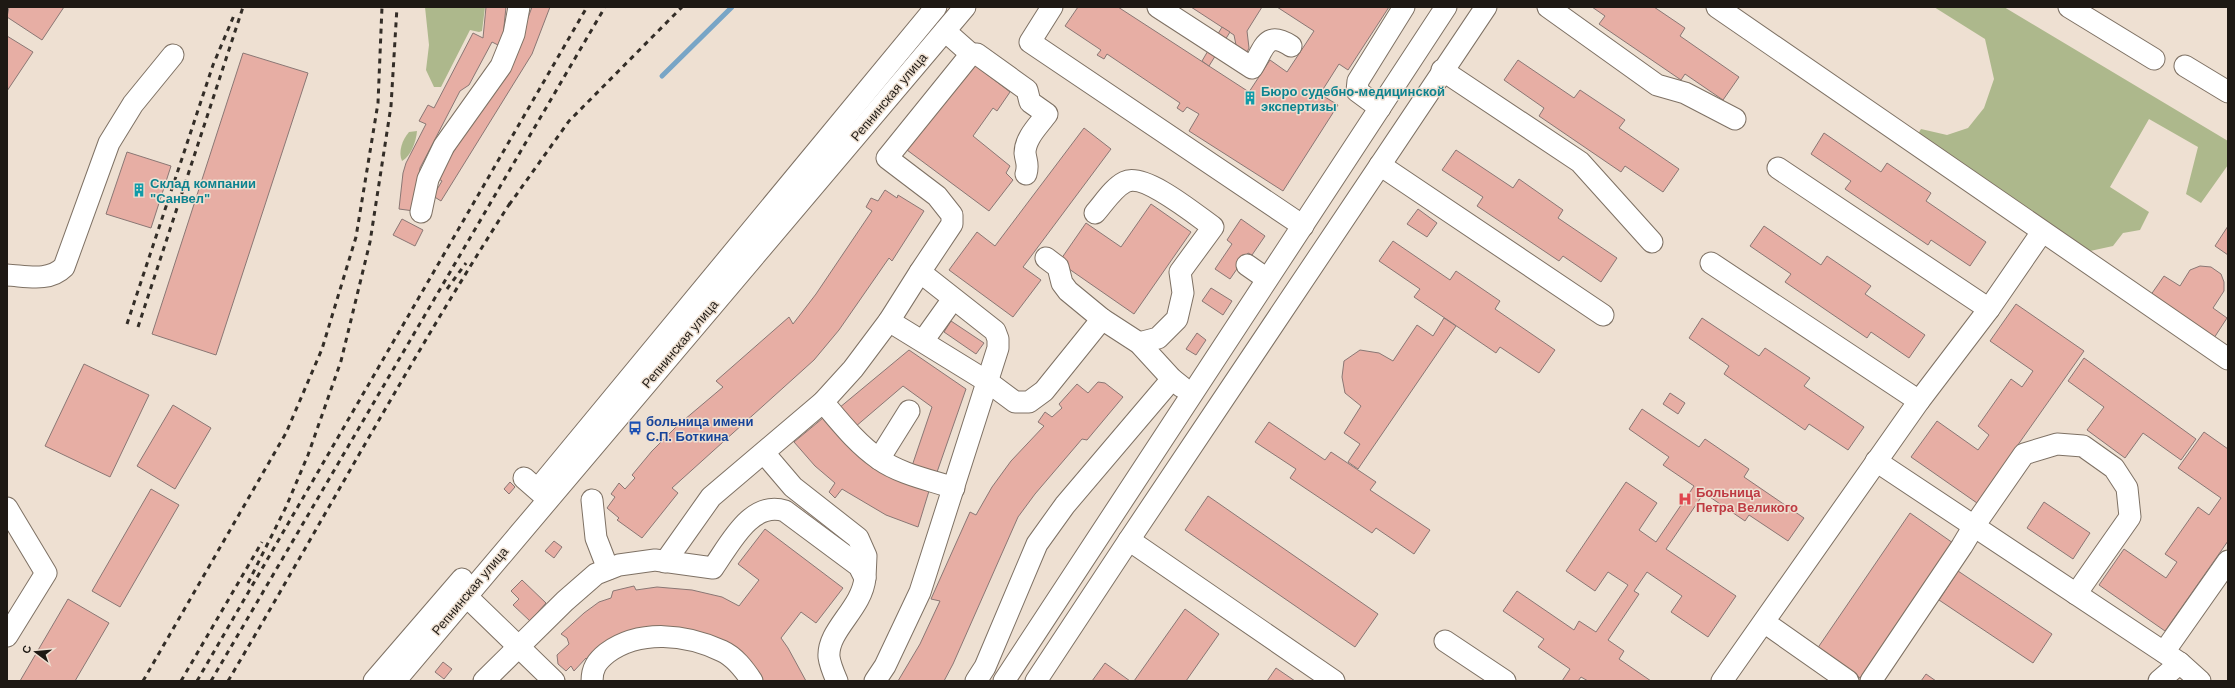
<svg xmlns="http://www.w3.org/2000/svg" width="2235" height="688" font-family="Helvetica,sans-serif">
  <rect width="100%" height="100%" fill="#eee0d2"/>
  <!-- green -->
  <g fill="#adb88c">
    <path d="M425,7H485L482,31L479,32L470,30L441,87H434L426,70L429,45Z"/>
    <path d="M1934,7H2004L2228,141V165L2201,203L2186,194L2198,147L2149,119L2110,187L2149,212L2140,230L2123,233L2113,246L2081,253L1915,139L1921,129L1947,135L1968,128L1984,108L1994,79L1985,39Z"/>
    <path d="M417,131C416,142 411,156 402,161C398,152 402,140 409,132Z"/>
  </g>
  <g fill="none" stroke-linecap="round" stroke-linejoin="round">
    <!-- stream -->
    <path stroke="#78a5c6" stroke-width="5" d="M662,76L732,7"/>
  </g>
  <!-- building -->
  <g fill="#e7aea4" stroke="#8a7774">
    <path d="M9,7H64L42,40L7,17Z"/>
    <path d="M486,7H506L503,36L498,45L492,42L469,85L460,91L420,168L414,211L399,209L403,173L406,163L426,124L419,121L428,105L434,108L473,33L483,38Z"/>
    <path d="M532,7H550L532,54L441,201L433,196L442,181L437,178L514,55Z"/>
    <path d="M1078,7H1118L1249,92L1270,60L1287,72L1314,31L1277,7H1389L1348,70L1339,64L1320,94L1338,105L1283,191L1189,131L1199,114L1187,107L1183,112L1177,108L1180,103L1107,54L1104,59L1097,55L1101,50L1065,26Z"/>
    <path d="M1191,7H1262L1247,31L1249,48L1247,52L1241,53L1237,50L1234,35Z"/>
    <path d="M1592,7H1654L1685,28L1680,36L1739,77L1723,100L1685,74L1681,80L1599,24L1605,16Z"/>
    <path d="M1222,27L1230,32L1209,66L1202,61Z"/>
    <path d="M7,36L33,52L7,91Z"/>
    <path d="M243,53L308,73L216,355L152,334Z"/>
    <path d="M1518,60L1574,98L1580,90L1625,120L1619,128L1679,169L1663,192L1625,166L1621,172L1539,116L1544,108L1504,80Z"/>
    <path d="M972,63L1010,92L997,111L993,108L973,136L1010,166L1006,173L1013,180L989,211L907,150Z"/>
    <path d="M1084,128L1111,149L1023,267L1041,280L1013,317L949,270L977,232L995,246Z"/>
    <path d="M1824,133L1881,172L1887,163L1931,193L1926,201L1986,242L1970,266L1931,240L1928,245L1845,189L1851,181L1811,154Z"/>
    <path d="M1456,150L1513,188L1519,179L1563,210L1558,218L1617,258L1601,282L1563,256L1559,261L1477,206L1483,197L1442,170Z"/>
    <path d="M127,152L171,166L151,228L106,214Z"/>
    <path d="M885,190L897,198L898,195L924,211L892,261L889,258L839,330L814,360L672,488L678,493L642,538L617,520L619,518L607,508L615,497L611,494L619,483L625,489L635,478L632,475L652,451L678,425L723,387L716,381L789,317L793,324L816,294L872,211L866,207L871,198L878,201Z"/>
    <path d="M1151,204L1191,232L1134,314L1059,262L1086,223L1121,247Z"/>
    <path d="M1418,209L1437,223L1427,237L1407,224Z"/>
    <path d="M402,219L423,230L415,246L393,235Z"/>
    <path d="M1241,219L1265,236L1252,255L1248,253L1230,279L1215,269L1232,244L1227,240Z"/>
    <path d="M1764,226L1821,265L1827,256L1871,286L1865,294L1925,335L1909,358L1871,332L1867,338L1785,282L1791,274L1750,246Z"/>
    <path d="M2228,226V255L2215,246Z"/>
    <path d="M1393,241L1450,280L1456,271L1500,301L1495,309L1555,350L1539,373L1500,347L1496,353L1414,297L1420,289L1379,261Z"/>
    <path d="M2200,266L2211,267L2221,274L2224,282V291L2213,308L2227,318L2214,338L2150,296L2164,276L2180,286L2190,270Z"/>
    <path d="M1211,288L1232,301L1223,315L1202,301Z"/>
    <path d="M2016,304L2084,351L1977,503L1911,457L1937,421L1978,450L1989,435L1978,426L2011,379L2022,387L2033,371L1990,341Z"/>
    <path d="M1444,318L1456,326L1358,469L1348,462L1360,444L1344,433L1361,406L1345,393L1342,377L1344,361L1360,350L1379,353L1393,361L1417,325L1433,336Z"/>
    <path d="M1702,318L1759,356L1765,348L1810,378L1804,386L1864,427L1848,450L1809,424L1805,430L1724,374L1729,366L1689,338Z"/>
    <path d="M951,321L984,343L976,354L944,332Z"/>
    <path d="M1197,333L1206,340L1196,355L1186,349Z"/>
    <path d="M909,350L966,389L936,475L912,466L932,407L903,386L855,427L839,408Z"/>
    <path d="M2084,358L2196,439L2181,460L2143,433L2125,458L2087,430L2104,407L2068,381Z"/>
    <path d="M84,364L149,395L110,477L45,446Z"/>
    <path d="M1098,382L1105,383L1123,397L1087,440L1082,439L1035,494L1018,517L953,664L944,681H898L920,644L940,601L931,599L970,512L976,515L992,487L1011,461L1044,426L1038,422L1045,412L1052,417L1062,408L1059,404L1077,384L1088,393Z"/>
    <path d="M1670,393L1685,403L1678,414L1663,404Z"/>
    <path d="M173,405L211,428L175,489L137,466Z"/>
    <path d="M1642,409L1699,447L1705,439L1749,469L1744,477L1804,518L1788,541L1749,515L1745,521L1704,493L1666,549L1736,596L1708,637L1671,612L1682,596L1647,572L1634,591L1639,594L1608,640L1624,651L1619,659L1651,681H1588L1581,677L1578,681H1562L1570,669L1538,647L1544,639L1503,611L1517,591L1574,630L1579,621L1596,632L1628,585L1608,572L1595,591L1566,571L1626,482L1657,503L1639,530L1656,542L1694,486L1663,465L1669,457L1629,429Z"/>
    <path d="M823,418L854,448L929,491L918,527L886,515L842,489L835,498L829,492L835,483L815,466L794,442Z"/>
    <path d="M1269,422L1325,460L1331,452L1376,482L1370,490L1430,530L1414,554L1376,528L1372,533L1290,478L1296,469L1255,442Z"/>
    <path d="M2204,432L2228,449V541L2165,631L2099,585L2124,549L2166,578L2177,562L2165,554L2198,507L2209,515L2221,498L2178,468Z"/>
    <path d="M510,482L515,487L509,494L504,489Z"/>
    <path d="M151,489L179,505L120,607L92,591Z"/>
    <path d="M1208,496L1378,614L1355,647L1185,530Z"/>
    <path d="M2044,502L2090,533L2073,559L2027,528Z"/>
    <path d="M1910,513L1953,543L1860,678L1817,649Z"/>
    <path d="M765,529L843,588L816,623L801,612L781,638L788,648L806,681H760L689,632L590,662L586,658L574,671L571,666L566,671L558,664L557,655L569,644L567,638L561,634L584,613L599,602L611,598L613,591L634,586L636,590L657,587L692,590L722,597L739,606L759,580L738,564Z"/>
    <path d="M554,541L562,547L554,558L545,551Z"/>
    <path d="M1958,571L2052,634L2033,663L1939,600Z"/>
    <path d="M522,580L546,603L530,621L513,605L519,599L511,591Z"/>
    <path d="M68,599L109,623L75,681H20Z"/>
    <path d="M1185,609L1219,634L1186,681H1134Z"/>
    <path d="M443,662L452,669L444,679L435,672Z"/>
    <path d="M1105,663L1130,681H1092Z"/>
    <path d="M1276,668L1295,681H1267Z"/>
    <path d="M1926,674L1936,681H1921Z"/>
  </g>
  <g fill="none" stroke-linecap="round" stroke-linejoin="round">
    <!-- minor casing -->
    <g stroke="#7e7164" stroke-width="23">
      <g id="minor">
        <path d="M1052,7L1030,42L1303,226"/>
        <path d="M1158,7L1252,68C1265,47 1266,30 1291,46"/>
        <path d="M1548,7L1657,85L1685,93L1735,119"/>
        <path d="M1717,7L2228,359"/>
        <path d="M2069,7L2154,59"/>
        <path d="M945,31L971,54"/>
        <path d="M2185,66L2228,92"/>
        <path d="M1442,70L1580,162L1652,242"/>
        <path d="M1380,108L1357,91L1358,81L1404,7"/>
        <path d="M1380,165L1603,315"/>
        <path d="M1778,168L1989,309"/>
        <path d="M421,212L428,179L444,146L501,66L514,34L519,7"/>
        <path d="M1095,213C1104,203 1113,188 1125,182C1144,172 1196,215 1213,227L1180,272L1183,293L1177,319L1158,338L1139,343"/>
        <path d="M1046,258L1058,267L1062,283L1068,291L1102,319L1139,343L1172,379L1182,387"/>
        <path d="M1711,263L1919,401"/>
        <path d="M1247,265L1267,279"/>
        <path d="M920,272L952,224V215L937,196L887,158L971,54H977L1027,90L1030,102L1047,114C1039,125 1025,138 1025,153C1026,162 1029,164 1026,174"/>
        <path d="M7,275C27,276 49,282 64,267L109,143L133,104L173,55"/>
        <path d="M889,321L988,382L1015,402H1029L1044,391L1102,319"/>
        <path d="M923,341L953,299"/>
        <path d="M823,402C840,422 857,444 879,459C900,474 930,480 954,488"/>
        <path d="M764,453L793,487L858,538L866,556L865,578"/>
        <path d="M879,459L909,411"/>
        <path d="M1876,461L2180,663L2200,681"/>
        <path d="M524,478L548,499"/>
        <path d="M542,484L936,7"/>
        <path d="M592,500L596,538L608,569"/>
        <path d="M7,508L46,573L7,636"/>
        <path d="M1129,540L1334,681"/>
        <path d="M665,562L711,497L823,402L853,369L889,321L920,272L995,331L998,339V348L920,592L885,666L875,681"/>
        <path d="M461,591L554,681"/>
        <path d="M1764,622L1848,681"/>
        <path d="M1445,641L1505,681"/>
        <path d="M2164,652L2228,561"/>
        <path d="M374,681L462,579"/>
        <path d="M395,681L965,7"/>
        <path d="M484,681L565,601L596,574L619,565L655,560L713,568C730,544 751,500 785,511L859,566L865,578C862,609 827,630 829,657C830,665 834,674 837,681"/>
        <path d="M592,681C592,668 597,661 607,653C640,629 686,634 722,651C735,657 744,669 752,681"/>
        <path d="M976,681L985,667L1037,544L1065,505L1172,379"/>
        <path d="M1004,681L1446,7"/>
        <path d="M1036,681L1129,540L1486,7"/>
        <path d="M1722,681L1919,401L1989,309L2042,232"/>
        <path d="M1871,681L1962,546L1974,526L2024,454L2057,444L2083,446L2114,468L2127,488L2130,517L2076,594"/>
        <path d="M2159,681L2180,663"/>
      </g>
    </g>
    <!-- minor -->
    <use href="#minor" stroke="#fff" stroke-width="21"/>
    <!-- rail -->
    <g stroke="#332d27" stroke-width="3" stroke-dasharray="5 5" stroke-linecap="butt">
      <path d="M509,205L569,121L682,7"/>
      <path d="M447,289L466,263"/>
      <path d="M127,324L213,65L235,13"/>
      <path d="M138,327L243,7"/>
      <path d="M248,583L286,507L308,455L341,361L370,242L391,106L397,7"/>
      <path d="M143,681L286,433L322,349L356,237L378,103L382,7"/>
      <path d="M181,681L262,542"/>
      <path d="M197,681L587,7"/>
      <path d="M211,681L605,7"/>
      <path d="M228,681C323,521 411,357 512,200"/>
    </g>
  </g>
  <!-- icons -->
  <defs>
    <g id="building-bare" transform="scale(1.08)"><path d="M-4-6H4V6H1V3H-1V6H-4ZM-2.5-4.3h1.7v1.8h-1.7ZM.8-4.3h1.7v1.8H.8ZM-2.5-1h1.7V.8h-1.7ZM.8-1h1.7V.8H.8Z" fill="#0f9aa8" stroke="#eee0d2" stroke-width="2.5" paint-order="stroke"/></g>
    <g id="bus-bare" transform="scale(1.08)"><path d="M-5-6H5V4H4V6H2V4H-2V6H-4V4H-5ZM-3.5-4V0h7V-4ZM-3.5 1.2v1.5H-2V1.2ZM2 1.2v1.5H3.5V1.2Z" fill="#1a4fb4" stroke="#eee0d2" stroke-width="2.5" paint-order="stroke"/></g>
    <g id="hospital-bare" transform="scale(1.08)"><path d="M-5-5h3v3.5h4V-5h3V5h-3V1.5h-4V5h-3Z" fill="#e0444e" stroke="#eee0d2" stroke-width="2.5" paint-order="stroke"/></g>
  </defs>
  <g fill-rule="evenodd">
    <use href="#building-bare" x="1250" y="98"/>
    <use href="#building-bare" x="139" y="190"/>
    <use href="#bus-bare" x="635" y="428"/>
    <use href="#hospital-bare" x="1685" y="499"/>
  </g>
  <g text-anchor="middle" dominant-baseline="central" stroke-width="3" stroke-linejoin="round" paint-order="stroke">
    <!-- culture labels -->
    <g font-size="13" font-weight="bold" fill="#0d838f" stroke="#eee0d2" text-anchor="start">
      <text x="1261" y="91">Бюро судебно-медицинской<tspan x="1261" dy="15">экспертизы</tspan></text>
      <text x="150" y="183">Склад компании<tspan x="150" dy="15">"Санвел"</tspan></text>
    </g>
    <!-- street labels -->
    <g font-size="13" fill="#1e1914" stroke="#eee0d2">
      <text transform="translate(889 97) rotate(-50)">Репнинская улица</text>
      <text transform="translate(680 344) rotate(-50)">Репнинская улица</text>
      <text transform="translate(470 591) rotate(-50)">Репнинская улица</text>
    </g>
    <!-- transit labels -->
    <g font-size="13" font-weight="bold" fill="#164399" stroke="#eee0d2" text-anchor="start">
      <text x="646" y="421">больница имени<tspan x="646" dy="15">С.П. Боткина</tspan></text>
    </g>
    <!-- health labels -->
    <g font-size="13" font-weight="bold" fill="#be3a42" stroke="#eee0d2" text-anchor="start">
      <text x="1696" y="492">Больница<tspan x="1696" dy="15">Петра Великого</tspan></text>
    </g>
  </g>
  <!-- border -->
  <rect width="2235" height="688" fill="none" stroke="#1e1914" stroke-width="16"/>
  <!-- north arrow -->
  <g transform="translate(36 652) rotate(286)" stroke="#eee0d2" stroke-width="3" paint-order="stroke">
  <path d="M0-3L7 15L0 10L-7 15Z" fill="#1e1914"/>
  <text y="-6" font-size="11" font-weight="bold" text-anchor="middle" fill="#1e1914">С</text>
  </g>
</svg>
